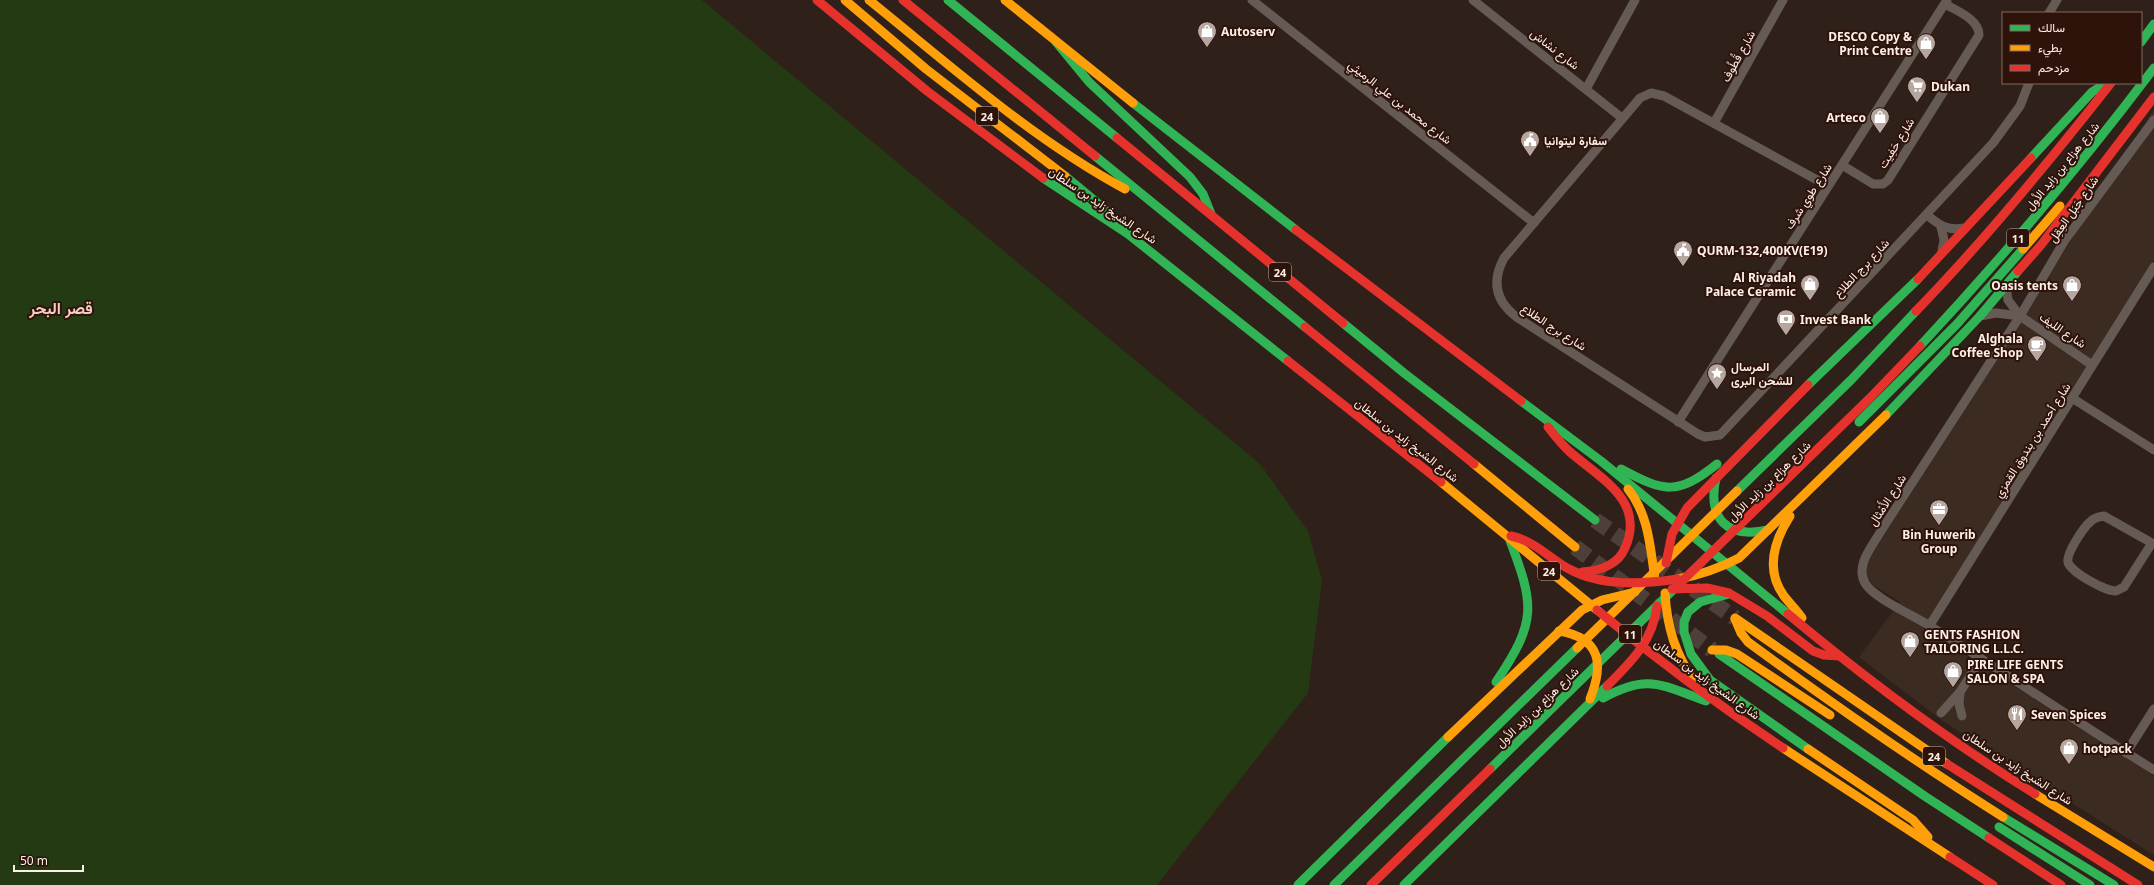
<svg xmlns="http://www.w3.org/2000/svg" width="2154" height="885" font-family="'Noto Sans',Vazirmatn,sans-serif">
  <rect width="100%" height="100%" fill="#30201a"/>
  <!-- commercial -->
  <path fill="#3b2b21" d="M2154,109V260L1984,537L1923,628L2154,776V855L1944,722L1859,657L1900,602L1873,585L1866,576L1865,570L1868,561Z"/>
  <!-- green -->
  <path fill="#233a12" d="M0,0H702L1260,464L1308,531L1322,580L1308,693L1157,885H0Z"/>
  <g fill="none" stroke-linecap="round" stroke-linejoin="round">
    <!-- highway-tunnel -->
    <g stroke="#4f3f39" stroke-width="16" stroke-dasharray="16 8" stroke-linecap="butt">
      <path d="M1595,520L1735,618"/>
      <path d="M1575,547L1712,650"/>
    </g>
    <!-- street -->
    <g stroke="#665a55" stroke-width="9">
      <path d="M1252,0L1534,223"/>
      <path d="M1473,0L1622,118"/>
      <path d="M2049,13L2057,0"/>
      <path d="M1586,89L1635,0"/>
      <path d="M2154,120L2065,240L2020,316L1881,531C1872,547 1855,565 1865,583C1873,598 1915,616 1930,626C2005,673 2078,723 2154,770"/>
      <path d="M1714,123L1783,0"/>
      <path d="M1842,165L1873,184H1883L1888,180L1979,35C1979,19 1957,11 1945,4"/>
      <path d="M1828,186L1664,96L1651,93L1640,98L1504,258C1491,282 1496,302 1518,318L1698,434L1705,437L1720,435L1993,143L2020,106L2029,83"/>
      <path d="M1927,215C1939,225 1947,231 1964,228"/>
      <path d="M1941,227L1944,240L1942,251"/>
      <path d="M2006,287L2008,300L2020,316L2092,365"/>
      <path d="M1980,316L1996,313L2020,316"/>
      <path d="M2072,398L2154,450"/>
      <path d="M1678,422L1947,0"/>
      <path d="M2104,516L2152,543L2124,587L2116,591C2107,592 2070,572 2068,562C2066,554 2083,528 2090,522C2093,518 2098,517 2104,516Z"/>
      <path d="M1930,625L2154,267"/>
      <path d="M1960,692L1959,704L1962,716"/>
      <path d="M1941,713L1960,692L1981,659"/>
      <path d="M2126,753L2154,709"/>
    </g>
    <!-- fast -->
    <g stroke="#30b455" stroke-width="9">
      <path d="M948,0L1117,138"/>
      <path d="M1056,42L1089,82L1190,177L1203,194L1211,214"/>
      <path d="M2141,42L2154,24"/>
      <path d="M1133,103L1296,230"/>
      <path d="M1095,156L1305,327"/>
      <path d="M2031,158L2092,92L2103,85"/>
      <path d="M1065,176L1101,206L1128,234"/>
      <path d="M1043,178L1128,234L1288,361"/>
      <path d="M1343,323L1404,373L1595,520"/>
      <path d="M1920,346C2003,257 2081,165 2154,68"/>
      <path d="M1808,385L1918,279"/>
      <path d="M1521,401L1601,461L1788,614"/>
      <path d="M1886,415L1980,316L2018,271"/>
      <path d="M1859,422L1957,324L2023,249"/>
      <path d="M1621,469C1664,492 1677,496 1717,464"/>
      <path d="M1716,478C1707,519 1727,539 1768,530"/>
      <path d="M1737,491L1851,380L1916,311"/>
      <path d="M1729,594L1700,602L1688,612L1684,622V632L1691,654L1710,680L1808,749"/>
      <path d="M1719,654L1926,797L1989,838"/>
      <path d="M1496,682C1537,621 1535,606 1509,538"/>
      <path d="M1603,698C1648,673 1661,685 1706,701"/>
      <path d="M1490,769L1675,588"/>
      <path d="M2003,817L2114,885"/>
      <path d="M1999,827L2090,885"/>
      <path d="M1298,885L1448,737"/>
      <path d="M1334,885L1577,648"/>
      <path d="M1404,885L1607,686"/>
    </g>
    <!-- slow -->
    <g stroke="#ff9f0a" stroke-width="9">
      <path d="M845,0L926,69L1065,176"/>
      <path d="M869,0C951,66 1032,139 1125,189"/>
      <path d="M1005,0L1133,103"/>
      <path d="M2023,249L2060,206"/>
      <path d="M1474,464L1575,547"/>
      <path d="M1441,482L1597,610"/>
      <path d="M1628,489C1649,515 1650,547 1655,579"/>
      <path d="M1790,516C1774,541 1765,570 1784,596C1790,604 1797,610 1802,618"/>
      <path d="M1678,579C1700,575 1720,568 1739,558L1886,415"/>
      <path d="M1665,593C1667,627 1675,654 1695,682"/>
      <path d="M1735,618L1947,764"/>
      <path d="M1735,619L1741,633L1748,642C1831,703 1916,762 2003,817"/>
      <path d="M1559,631C1601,638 1604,664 1590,699"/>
      <path d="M1577,648L1737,491"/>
      <path d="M1712,650H1726L1737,654L1830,715"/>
      <path d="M1448,737L1582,610L1602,600L1635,592"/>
      <path d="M1783,748L1950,857"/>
      <path d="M1808,749L1913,820L1928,837"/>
      <path d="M2035,794L2154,867"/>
    </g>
    <!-- jam -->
    <g stroke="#e5322d" stroke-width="9">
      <path d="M817,0L927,91L1043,178"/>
      <path d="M903,0L1095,156"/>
      <path d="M1117,138L1343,323"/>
      <path d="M1296,230L1521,401"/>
      <path d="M2018,271L2041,245L2154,97"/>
      <path d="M1918,279L2031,158"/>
      <path d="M1916,311C1986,239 2049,162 2111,83"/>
      <path d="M1305,327L1474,464"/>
      <path d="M1288,361L1441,482"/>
      <path d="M1548,427C1555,436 1562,445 1570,452C1601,479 1646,501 1625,548C1618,565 1599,571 1582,572"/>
      <path d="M1511,536C1535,541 1549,558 1569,569C1602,587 1643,584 1678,579"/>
      <path d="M1666,563L1672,534L1687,508L1808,385"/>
      <path d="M1675,588L1870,398L1920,346"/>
      <path d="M1672,589L1707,588L1729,593L1767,616L1813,651L1824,655L1840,656"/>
      <path d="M1597,610C1657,660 1718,705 1783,748"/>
      <path d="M1788,614C1866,679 1949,741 2035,794"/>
      <path d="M1607,686C1631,662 1653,641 1657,606"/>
      <path d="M1947,764L2138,885"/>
      <path d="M1989,838L2061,885"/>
      <path d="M1950,857L1993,885"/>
      <path d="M1371,885L1490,769"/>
    </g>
  </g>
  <!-- icons -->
  <defs>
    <g id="shop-pin" transform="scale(1)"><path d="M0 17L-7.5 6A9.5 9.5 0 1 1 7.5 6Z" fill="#b5a6a0" stroke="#2d1309"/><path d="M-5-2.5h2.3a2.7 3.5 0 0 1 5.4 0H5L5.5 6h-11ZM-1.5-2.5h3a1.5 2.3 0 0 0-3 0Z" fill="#fff"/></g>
    <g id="supermarket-pin" transform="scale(1)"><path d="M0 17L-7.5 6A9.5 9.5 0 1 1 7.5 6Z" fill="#b5a6a0" stroke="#2d1309"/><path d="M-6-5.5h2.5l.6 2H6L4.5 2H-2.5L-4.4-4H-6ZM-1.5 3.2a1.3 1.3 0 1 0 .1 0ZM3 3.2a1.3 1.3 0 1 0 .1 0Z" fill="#fff"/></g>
    <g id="civic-pin" transform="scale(1)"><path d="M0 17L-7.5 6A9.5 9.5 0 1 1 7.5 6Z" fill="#b5a6a0" stroke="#2d1309"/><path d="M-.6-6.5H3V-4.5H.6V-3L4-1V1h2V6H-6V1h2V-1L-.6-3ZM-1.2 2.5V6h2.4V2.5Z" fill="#fff"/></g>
    <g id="bank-pin" transform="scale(1)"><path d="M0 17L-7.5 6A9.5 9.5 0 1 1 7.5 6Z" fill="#b5a6a0" stroke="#2d1309"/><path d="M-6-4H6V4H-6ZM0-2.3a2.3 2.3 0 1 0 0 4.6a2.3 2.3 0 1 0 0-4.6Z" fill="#fff"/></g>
    <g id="cafe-pin" transform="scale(1)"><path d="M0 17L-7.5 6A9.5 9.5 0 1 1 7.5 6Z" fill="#b5a6a0" stroke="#2d1309"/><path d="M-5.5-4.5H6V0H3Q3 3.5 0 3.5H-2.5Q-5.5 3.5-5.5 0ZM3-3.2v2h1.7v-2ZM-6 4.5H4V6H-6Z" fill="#fff"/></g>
    <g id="sight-pin" transform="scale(1)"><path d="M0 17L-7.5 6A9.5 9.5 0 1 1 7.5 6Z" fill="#b5a6a0" stroke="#2d1309"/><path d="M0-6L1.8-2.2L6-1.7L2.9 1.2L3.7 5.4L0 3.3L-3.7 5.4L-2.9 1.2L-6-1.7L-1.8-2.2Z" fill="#fff"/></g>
    <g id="office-pin" transform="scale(1)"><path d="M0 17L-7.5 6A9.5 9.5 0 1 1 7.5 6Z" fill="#b5a6a0" stroke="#2d1309"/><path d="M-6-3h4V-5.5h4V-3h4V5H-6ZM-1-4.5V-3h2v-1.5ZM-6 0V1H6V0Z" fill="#fff"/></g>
    <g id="restaurant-pin" transform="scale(1)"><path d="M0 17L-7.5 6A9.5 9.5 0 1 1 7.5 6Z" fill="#b5a6a0" stroke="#2d1309"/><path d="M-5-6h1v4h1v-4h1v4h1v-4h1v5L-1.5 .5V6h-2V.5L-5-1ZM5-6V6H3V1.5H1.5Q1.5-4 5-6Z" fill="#fff"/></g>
  </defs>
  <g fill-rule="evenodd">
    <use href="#shop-pin" x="1207" y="31"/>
    <use href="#shop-pin" x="1926" y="43"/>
    <use href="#supermarket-pin" x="1917" y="86"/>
    <use href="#shop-pin" x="1880" y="117"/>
    <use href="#civic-pin" x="1530" y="140"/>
    <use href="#civic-pin" x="1683" y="250"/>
    <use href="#shop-pin" x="1810" y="284"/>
    <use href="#shop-pin" x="2072" y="285"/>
    <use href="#bank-pin" x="1786" y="319"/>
    <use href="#cafe-pin" x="2037" y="345"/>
    <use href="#sight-pin" x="1717" y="373"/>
    <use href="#office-pin" x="1939" y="509"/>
    <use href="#shop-pin" x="1910" y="641"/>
    <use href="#shop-pin" x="1953" y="671"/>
    <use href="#restaurant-pin" x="2017" y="714"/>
    <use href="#shop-pin" x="2069" y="748"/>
  </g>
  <g text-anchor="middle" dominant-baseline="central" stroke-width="4" stroke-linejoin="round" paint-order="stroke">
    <!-- shield labels -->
    <g fill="#2d1309" stroke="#bfaca5" stroke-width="1">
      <rect x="976" y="107" width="22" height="18" rx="3"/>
      <rect x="2007" y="229" width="22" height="18" rx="3"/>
      <rect x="1269" y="263" width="22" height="18" rx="3"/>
      <rect x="1538" y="562" width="22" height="18" rx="3"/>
      <rect x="1619" y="625" width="22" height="18" rx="3"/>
      <rect x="1923" y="747" width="22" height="18" rx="3"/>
    </g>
    <g font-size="11" font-weight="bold" fill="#fdeee8">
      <text x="987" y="116">24</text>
      <text x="2018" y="238">11</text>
      <text x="1280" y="272">24</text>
      <text x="1549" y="571">24</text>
      <text x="1630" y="634">11</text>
      <text x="1934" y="756">24</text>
    </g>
    <!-- poi labels -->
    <g font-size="12" font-weight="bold" fill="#fdeee8" stroke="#2d1309" text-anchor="start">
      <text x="1221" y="31">Autoserv</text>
      <text x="1912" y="36" text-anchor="end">DESCO Copy &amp;<tspan x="1912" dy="14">Print Centre</tspan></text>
      <text x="1931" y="86">Dukan</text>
      <text x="1866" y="117" text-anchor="end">Arteco</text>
      <text x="1544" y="140">سفارة ليتوانيا</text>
      <text x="1697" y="250">QURM-132,400KV(E19)</text>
      <text x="1796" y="277" text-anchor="end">Al Riyadah<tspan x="1796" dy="14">Palace Ceramic</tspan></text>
      <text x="2058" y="285" text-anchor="end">Oasis tents</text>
      <text x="1800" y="319">Invest Bank</text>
      <text x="2023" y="338" text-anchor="end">Alghala<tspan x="2023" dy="14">Coffee Shop</tspan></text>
      <text x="1731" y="366">المرسال<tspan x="1731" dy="14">للشحن البرى</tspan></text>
      <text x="1939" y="534" text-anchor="middle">Bin Huwerib<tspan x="1939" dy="14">Group</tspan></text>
      <text x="1924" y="634">GENTS FASHION<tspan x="1924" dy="14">TAILORING L.L.C.</tspan></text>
      <text x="1967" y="664">PIRE LIFE GENTS<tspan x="1967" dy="14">SALON &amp; SPA</tspan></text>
      <text x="2031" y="714">Seven Spices</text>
      <text x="2083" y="748">hotpack</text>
    </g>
    <!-- street labels -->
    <g font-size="12" fill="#fdeee8" stroke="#2d1309">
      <text transform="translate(1555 49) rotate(38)">شارع نشاش</text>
      <text transform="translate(1738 56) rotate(-61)">شارع قُطُوف</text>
      <text transform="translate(1400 102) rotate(38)">شارع محمد بن علي الرميثي</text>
      <text transform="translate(1896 143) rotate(-58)">شارع حَفِيت</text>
      <text transform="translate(2062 166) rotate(-51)">شارع هزاع بن زايد الأول</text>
      <text transform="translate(1808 196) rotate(-57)">شارع طوي شرف</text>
      <text transform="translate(1103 205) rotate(34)">شارع الشيخ زايد بن سلطان</text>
      <text transform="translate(2073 209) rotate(-55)">شارع جَبَل العِقِل</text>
      <text transform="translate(1861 268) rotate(-47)">شارع برج الطلاع</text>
      <text transform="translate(1554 327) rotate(33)">شارع برج الطلاع</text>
      <text transform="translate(2063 330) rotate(34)">شارع الليف</text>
      <text transform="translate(1407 440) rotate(38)">شارع الشيخ زايد بن سلطان</text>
      <text transform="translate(2032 440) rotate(-58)">شارع أحمد بن بندوق القمزي</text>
      <text transform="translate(1769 481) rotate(-44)">شارع هزاع بن زايد الأول</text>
      <text transform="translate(1887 500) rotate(-57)">شارع الأَمْثال</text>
      <text transform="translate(1707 679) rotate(36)">شارع الشيخ زايد بن سلطان</text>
      <text transform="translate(1537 707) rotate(-44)">شارع هزاع بن زايد الأول</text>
      <text transform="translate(2018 767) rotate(33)">شارع الشيخ زايد بن سلطان</text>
    </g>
    <!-- district labels -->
    <g font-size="16" font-weight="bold" fill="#f4cec1" stroke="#2d1309">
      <text x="61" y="308">قصر البحر</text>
    </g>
  </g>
  <!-- legend -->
  <rect x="2002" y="12" width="140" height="72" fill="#2d1309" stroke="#806b62"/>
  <rect x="2010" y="25" width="20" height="6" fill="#30b455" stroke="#806b62"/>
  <text x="2038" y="32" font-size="12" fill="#fdeee8">سالك</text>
  <rect x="2010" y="45" width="20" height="6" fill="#ff9f0a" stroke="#806b62"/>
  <text x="2038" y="52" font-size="12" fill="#fdeee8">بطيء</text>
  <rect x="2010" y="65" width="20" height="6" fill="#e5322d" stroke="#806b62"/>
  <text x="2038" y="72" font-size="12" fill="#fdeee8">مزدحم</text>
  <!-- scale -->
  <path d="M14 865v6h69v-6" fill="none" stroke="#fdeee8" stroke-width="2"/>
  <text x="20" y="865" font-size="12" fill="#fdeee8" stroke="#2d1309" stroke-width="3" paint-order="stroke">50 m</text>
</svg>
